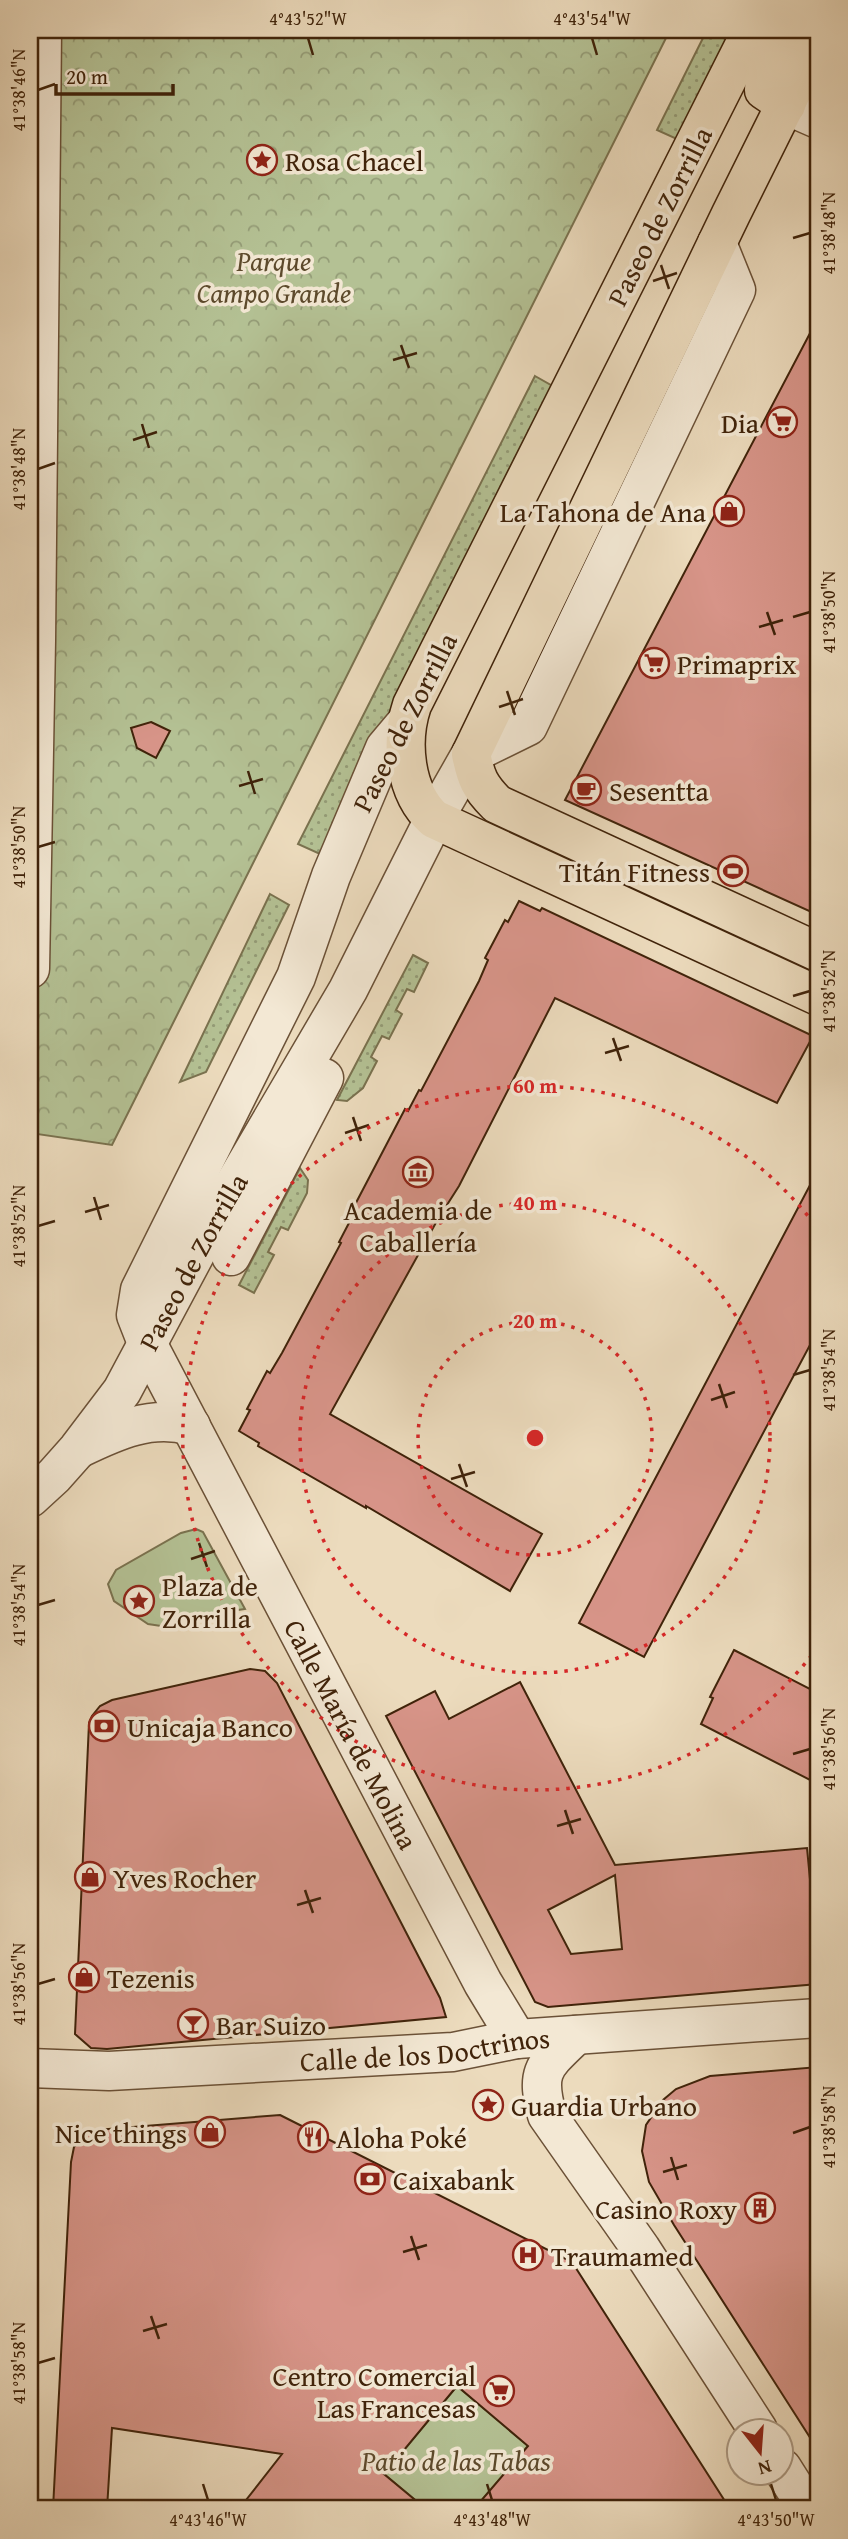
<svg xmlns="http://www.w3.org/2000/svg" width="848" height="2539" font-family="'Gentium Book Plus',serif">
  <defs>
    <pattern id="grass-dots" width="8" height="8" patternUnits="userSpaceOnUse" patternTransform="scale(1.75)"><rect width="8" height="8" fill="#b4c194"/><path d="M2 2h.1M6 6h.1" fill="none" stroke="#949c77" stroke-width="1.8" stroke-linecap="round"/></pattern>
    <pattern id="park-crowns" width="20" height="18" patternUnits="userSpaceOnUse" patternTransform="scale(1.75)"><rect width="20" height="18" fill="#b4c194"/><path d="M2 6a3 3 0 1 1 6 0M12 15a3 3 0 1 1 6 0" fill="none" stroke="#949c77"/></pattern>
  </defs>
  <rect width="100%" height="100%" fill="#ecdbbd"/>
  <filter id="stains"><feTurbulence type="fractalNoise" baseFrequency=".00286" numOctaves="4"/><feColorMatrix values="0 0 0 0 .2 0 0 0 0 .09 0 0 0 0 .02 0 0 0 .5 -.17"/></filter>
  <radialGradient id="worn" r=".72"><stop offset=".6" stop-color="#630" stop-opacity="0"/><stop offset="1" stop-color="#630" stop-opacity=".3"/></radialGradient>
  <!-- grass -->
  <g fill="url(#grass-dots)" stroke="#7a724f" stroke-width="2">
    <path d="M707,30H734L679,140L657,130Z"/>
    <path d="M535,376L556,388L320,854L298,844Z"/>
    <path d="M270,894L289,905L206,1072L180,1082Z"/>
    <path d="M413,955L428,963L414,992L407,989L396,1010L402,1014L389,1039L382,1036L371,1057L377,1061L363,1088L347,1101L337,1100Z"/>
    <path d="M300,1168L308,1180L307,1193L288,1230L281,1227L268,1252L274,1255L254,1293L239,1285Z"/>
  </g>
  <!-- park -->
  <path fill="url(#park-crowns)" stroke="#7a724f" stroke-width="2" d="M30,30H670L112,1145L30,1133Z"/>
  <!-- garden -->
  <g fill="#b4c194" stroke="#7a724f" stroke-width="2">
    <path d="M196,1529L203,1532L245,1609L197,1616L161,1626L148,1624L114,1601L108,1584L116,1570L181,1533Z"/>
    <path d="M457,2386L528,2446L474,2509H426L384,2474Z"/>
  </g>
  <!-- building -->
  <g fill="#d79488" stroke="#40230a" stroke-width="2" fill-rule="evenodd">
    <path d="M818,318V915L565,800Z"/>
    <path d="M151,722L170,731L156,758L137,748L131,728Z"/>
    <path d="M519,901L540,911L542,908L813,1036L777,1103L555,998L459,1186L438,1219L330,1414L542,1534L510,1591L366,1506V1508L258,1446L259,1443L239,1431L250,1410L247,1409L267,1371L270,1373L282,1353L341,1243L339,1242L350,1221L347,1220L405,1109L408,1111L419,1090L421,1091L479,981L488,960L485,958L505,920L508,922Z"/>
    <path d="M818,1170V1330L644,1657L579,1623Z"/>
    <path d="M734,1650L818,1693V1784L701,1724L713,1698L710,1697Z"/>
    <path d="M250,1669L265,1671L277,1683L440,1998L446,2017L107,2049L91,2048L75,2034L89,1723L92,1716L100,1706L112,1700Z"/>
    <path d="M520,1682L615,1865L807,1848L815,1932H818V1984L548,2007L535,2002L386,1716L435,1691L449,1719ZM615,1875L622,1949L571,1954L548,1910Z"/>
    <path d="M818,2067V2450L674,2225L649,2182L642,2151L646,2125L663,2100L676,2089L710,2076Z"/>
    <path d="M280,2115L572,2262L730,2509H474L528,2446L457,2386L384,2474L426,2509H239L282,2454L112,2428L107,2509H53L71,2162L74,2147L85,2135L96,2130Z"/>
  </g>
  <g fill="none" stroke-linecap="round" stroke-linejoin="round">
    <!-- minor casing -->
    <g stroke="#6b5137" stroke-width="41">
      <g id="minor">
        <path d="M812,86L786,105L818,119"/>
        <path id="s1" d="M406,723L385,748L331,876L296,977L140,1290L136,1315L147,1343L483,1983L517,2039"/>
        <path d="M30,969L36,641L42,30"/>
        <path d="M231,1256L324,1078"/>
        <path d="M80,1448C115,1431 152,1414 191,1426"/>
        <path id="s2" d="M30,1498L54,1476L78,1449L122,1391L215,1217L348,990L434,819L471,754L528,726L736,290L717,243"/>
        <path d="M576,2035C544,2066 535,2070 547,2115L641,2249L758,2430"/>
        <path id="s3" d="M30,2068L109,2071L453,2052L517,2039L818,2018"/>
        <path d="M782,2468L808,2509"/>
      </g>
    </g>
    <!-- major casing -->
    <g stroke="#40230a" stroke-width="41">
      <g id="major">
        <path d="M752,30L412,705C400,741 404,792 434,819L818,996"/>
        <path d="M781,30L765,75L764,90L786,105"/>
        <path d="M818,39L731,214L471,754C476,778 479,786 497,804L818,952"/>
      </g>
    </g>
    <!-- minor -->
    <use href="#minor" stroke="#f3e8d4" stroke-width="38"/>
    <!-- major -->
    <use href="#major" stroke="#ecdbbd" stroke-width="38"/>
  </g>
  <!-- ticks -->
  <path fill="none" stroke="#40230a" stroke-width="2.5" d="M308,38L313,55M592,38L597,55M38,90L55,84M793,238L810,233M661,265L669,289M653,281L677,273M401,345L409,368M393,360L417,353M142,424L149,448M133,440L157,432M38,469L55,463M767,612L775,635M793,617L810,612M759,627L783,620M507,691L515,715M499,707L523,699M248,771L255,794M239,786L263,779M38,847L55,842M793,996L810,991M613,1038L621,1061M605,1053L629,1046M353,1117L361,1141M345,1133L369,1125M94,1197L101,1220M85,1212L109,1205M38,1226L55,1221M793,1375L810,1370M719,1384L727,1408M711,1400L735,1392M459,1464L467,1487M451,1479L475,1472M199,1543L207,1567M191,1559L215,1551M38,1605L55,1600M793,1754L810,1749M565,1810L573,1834M557,1826L581,1819M305,1890L313,1913M297,1905L321,1898M38,1984L55,1979M793,2133L810,2127M671,2157L678,2180M663,2172L687,2165M411,2236L419,2260M403,2252L427,2245M151,2316L159,2339M143,2331L167,2324M38,2363L55,2358M203,2484L208,2500M487,2484L492,2500M771,2484L776,2500"/>
  <!-- distance rings -->
  <g fill="none" stroke="#d62828" stroke-width="3.5" stroke-dasharray="3.5 7">
    <circle cx="535" cy="1438" r="117"/>
    <circle cx="535" cy="1438" r="235"/>
    <path d="M818 1647A352 352 0 1 1 818 1229"/>
  </g>
  <!-- icons -->
  <defs>
    <g id="sight-ring" transform="scale(1.575)"><circle r="9.5" fill="#f3e8d4" stroke="#8f2418" stroke-width="1.5"/><path d="M0-6L1.8-2.2L6-1.7L2.9 1.2L3.7 5.4L0 3.3L-3.7 5.4L-2.9 1.2L-6-1.7L-1.8-2.2Z" fill="#8f2418"/></g>
    <g id="supermarket-ring" transform="scale(1.575)"><circle r="9.5" fill="#f3e8d4" stroke="#8f2418" stroke-width="1.5"/><path d="M-6-5.5h2.5l.6 2H6L4.5 2H-2.5L-4.4-4H-6ZM-1.5 3.2a1.3 1.3 0 1 0 .1 0ZM3 3.2a1.3 1.3 0 1 0 .1 0Z" fill="#8f2418"/></g>
    <g id="shop-ring" transform="scale(1.575)"><circle r="9.5" fill="#f3e8d4" stroke="#8f2418" stroke-width="1.5"/><path d="M-5-2.5h2.3a2.7 3.5 0 0 1 5.4 0H5L5.5 6h-11ZM-1.5-2.5h3a1.5 2.3 0 0 0-3 0Z" fill="#8f2418"/></g>
    <g id="cafe-ring" transform="scale(1.575)"><circle r="9.5" fill="#f3e8d4" stroke="#8f2418" stroke-width="1.5"/><path d="M-5.5-4.5H6V0H3Q3 3.5 0 3.5H-2.5Q-5.5 3.5-5.5 0ZM3-3.2v2h1.7v-2ZM-6 4.5H4V6H-6Z" fill="#8f2418"/></g>
    <g id="stadium-ring" transform="scale(1.575)"><circle r="9.5" fill="#f3e8d4" stroke="#8f2418" stroke-width="1.5"/><path d="M0-5a6.5 5 0 1 0 0 10a6.5 5 0 1 0 0-10ZM-3.5-1.8h7v3.6h-7Z" fill="#8f2418"/></g>
    <g id="museum-ring" transform="scale(1.575)"><circle r="9.5" fill="#f3e8d4" stroke="#8f2418" stroke-width="1.5"/><path d="M0-6L6-3V-2H-6V-3ZM-5-1h2V3h-2ZM-1-1h2V3h-2ZM3-1h2V3H3ZM-6 4H6V6H-6Z" fill="#8f2418"/></g>
    <g id="bank-ring" transform="scale(1.575)"><circle r="9.5" fill="#f3e8d4" stroke="#8f2418" stroke-width="1.5"/><path d="M-6-4H6V4H-6ZM0-2.3a2.3 2.3 0 1 0 0 4.6a2.3 2.3 0 1 0 0-4.6Z" fill="#8f2418"/></g>
    <g id="bar-ring" transform="scale(1.575)"><circle r="9.5" fill="#f3e8d4" stroke="#8f2418" stroke-width="1.5"/><path d="M-6-5H6L.8 .8V4.5H3.5V6h-7V4.5H-.8V.8Z" fill="#8f2418"/></g>
    <g id="restaurant-ring" transform="scale(1.575)"><circle r="9.5" fill="#f3e8d4" stroke="#8f2418" stroke-width="1.5"/><path d="M-5-6h1v4h1v-4h1v4h1v-4h1v5L-1.5 .5V6h-2V.5L-5-1ZM5-6V6H3V1.5H1.5Q1.5-4 5-6Z" fill="#8f2418"/></g>
    <g id="building-ring" transform="scale(1.575)"><circle r="9.5" fill="#f3e8d4" stroke="#8f2418" stroke-width="1.5"/><path d="M-4-6H4V6H1V3H-1V6H-4ZM-2.5-4.3h1.7v1.8h-1.7ZM.8-4.3h1.7v1.8H.8ZM-2.5-1h1.7V.8h-1.7ZM.8-1h1.7V.8H.8Z" fill="#8f2418"/></g>
    <g id="hospital-ring" transform="scale(1.575)"><circle r="9.5" fill="#f3e8d4" stroke="#8f2418" stroke-width="1.5"/><path d="M-5-5h3v3.5h4V-5h3V5h-3V1.5h-4V5h-3Z" fill="#8f2418"/></g>
  </defs>
  <g fill-rule="evenodd">
    <use href="#sight-ring" x="262" y="160"/>
    <use href="#supermarket-ring" x="782" y="422"/>
    <use href="#shop-ring" x="729" y="511"/>
    <use href="#supermarket-ring" x="654" y="663"/>
    <use href="#cafe-ring" x="586" y="790"/>
    <use href="#stadium-ring" x="733" y="871"/>
    <use href="#museum-ring" x="418" y="1172"/>
    <use href="#sight-ring" x="139" y="1601"/>
    <use href="#bank-ring" x="104" y="1726"/>
    <use href="#shop-ring" x="90" y="1877"/>
    <use href="#shop-ring" x="84" y="1977"/>
    <use href="#bar-ring" x="193" y="2024"/>
    <use href="#sight-ring" x="488" y="2105"/>
    <use href="#shop-ring" x="210" y="2132"/>
    <use href="#restaurant-ring" x="313" y="2137"/>
    <use href="#bank-ring" x="370" y="2179"/>
    <use href="#building-ring" x="760" y="2208"/>
    <use href="#hospital-ring" x="528" y="2255"/>
    <use href="#supermarket-ring" x="499" y="2391"/>
  </g>
  <g text-anchor="middle" dominant-baseline="central" stroke-width="7" stroke-linejoin="round" paint-order="stroke">
    <!-- poi labels -->
    <g font-size="28" fill="#40230a" stroke="#f3e8d4" text-anchor="start">
      <text x="285" y="160">Rosa Chacel</text>
      <text x="759" y="422" text-anchor="end">Dia</text>
      <text x="706" y="511" text-anchor="end">La Tahona de Ana</text>
      <text x="677" y="663">Primaprix</text>
      <text x="609" y="790">Sesentta</text>
      <text x="710" y="871" text-anchor="end">Titán Fitness</text>
      <text x="418" y="1209" text-anchor="middle">Academia de<tspan x="418" dy="32">Caballería</tspan></text>
      <text x="162" y="1585">Plaza de<tspan x="162" dy="32">Zorrilla</tspan></text>
      <text x="127" y="1726">Unicaja Banco</text>
      <text x="113" y="1877">Yves Rocher</text>
      <text x="107" y="1977">Tezenis</text>
      <text x="216" y="2024">Bar Suizo</text>
      <text x="511" y="2105">Guardia Urbano</text>
      <text x="187" y="2132" text-anchor="end">Nice things</text>
      <text x="336" y="2137">Aloha Poké</text>
      <text x="393" y="2179">Caixabank</text>
      <text x="737" y="2208" text-anchor="end">Casino Roxy</text>
      <text x="551" y="2255">Traumamed</text>
      <text x="476" y="2375" text-anchor="end">Centro Comercial<tspan x="476" dy="32">Las Francesas</tspan></text>
    </g>
    <!-- street labels -->
    <g font-size="28" fill="#40230a" stroke="#f3e8d4">
      <text transform="translate(659 216) rotate(-63)">Paseo de Zorrilla</text>
      <text transform="translate(404 722) rotate(-63)">Paseo de Zorrilla</text>
      <text stroke="none"><textPath href="#s2" startOffset="289">Paseo de Zorrilla</textPath></text>
      <text stroke="none"><textPath href="#s1" startOffset="1125">Calle María de Molina</textPath></text>
      <text stroke="none"><textPath href="#s3" startOffset="396">Calle de los Doctrinos</textPath></text>
    </g>
    <!-- park labels -->
    <g font-size="28" font-style="italic" fill="#5d4a2c" stroke="#f3e8d4">
      <text x="274" y="260">Parque<tspan x="274" dy="32">Campo Grande</tspan></text>
      <text x="456" y="2460">Patio de las Tabas</text>
    </g>
  </g>
  <circle cx="535" cy="1438" r="10" fill="#d62828" stroke="#f3e8d4" stroke-width="3.5"/>
  <g font-size="21" text-anchor="middle" font-weight="bold" fill="#d62828" stroke="#f3e8d4" stroke-width="7" stroke-linejoin="round" paint-order="stroke">
    <text x="535" y="1093">60 m</text>
    <text x="535" y="1210">40 m</text>
    <text x="535" y="1328">20 m</text>
  </g>
  <!-- margin -->
  <rect width="848" height="2539" fill="none" stroke="#ecdbbd" stroke-width="77"/>
  <!-- north arrow -->
  <g transform="translate(760 2452) rotate(163)"><circle r="33" fill="#f3e8d4" stroke="#ab9983" stroke-width="2"/>
  <path d="M0-5L12 26L0 18L-12 26Z" fill="#8f2418"/>
  <text y="-10" font-size="19" font-weight="bold" text-anchor="middle" fill="#40230a">N</text>
  </g>
  <!-- scale -->
  <path d="M56 84v10h117v-10" fill="none" stroke="#40230a" stroke-width="3.5"/>
  <text x="66" y="84" font-size="21" fill="#40230a" stroke="#f3e8d4" stroke-width="5" paint-order="stroke">20 m</text>
  <rect x="38" y="38" width="772" height="2462" fill="none" stroke="#40230a" stroke-width="2.5"/>
  <g font-size="18" text-anchor="middle" fill="#40230a">
    <text x="308" y="25">4°43'52"W</text>
    <text x="592" y="25">4°43'54"W</text>
    <text transform="translate(19 90) rotate(-90)" y="6">41°38'46"N</text>
    <text transform="translate(829 233) rotate(-90)" y="6">41°38'48"N</text>
    <text transform="translate(19 469) rotate(-90)" y="6">41°38'48"N</text>
    <text transform="translate(829 612) rotate(-90)" y="6">41°38'50"N</text>
    <text transform="translate(19 847) rotate(-90)" y="6">41°38'50"N</text>
    <text transform="translate(829 991) rotate(-90)" y="6">41°38'52"N</text>
    <text transform="translate(19 1226) rotate(-90)" y="6">41°38'52"N</text>
    <text transform="translate(829 1370) rotate(-90)" y="6">41°38'54"N</text>
    <text transform="translate(19 1605) rotate(-90)" y="6">41°38'54"N</text>
    <text transform="translate(829 1749) rotate(-90)" y="6">41°38'56"N</text>
    <text transform="translate(19 1984) rotate(-90)" y="6">41°38'56"N</text>
    <text transform="translate(829 2127) rotate(-90)" y="6">41°38'58"N</text>
    <text transform="translate(19 2363) rotate(-90)" y="6">41°38'58"N</text>
    <text x="208" y="2526">4°43'46"W</text>
    <text x="492" y="2526">4°43'48"W</text>
    <text x="776" y="2526">4°43'50"W</text>
  </g>
  <rect width="100%" height="100%" filter="url(#stains)"/>
  <rect width="100%" height="100%" fill="url(#worn)"/>
</svg>
